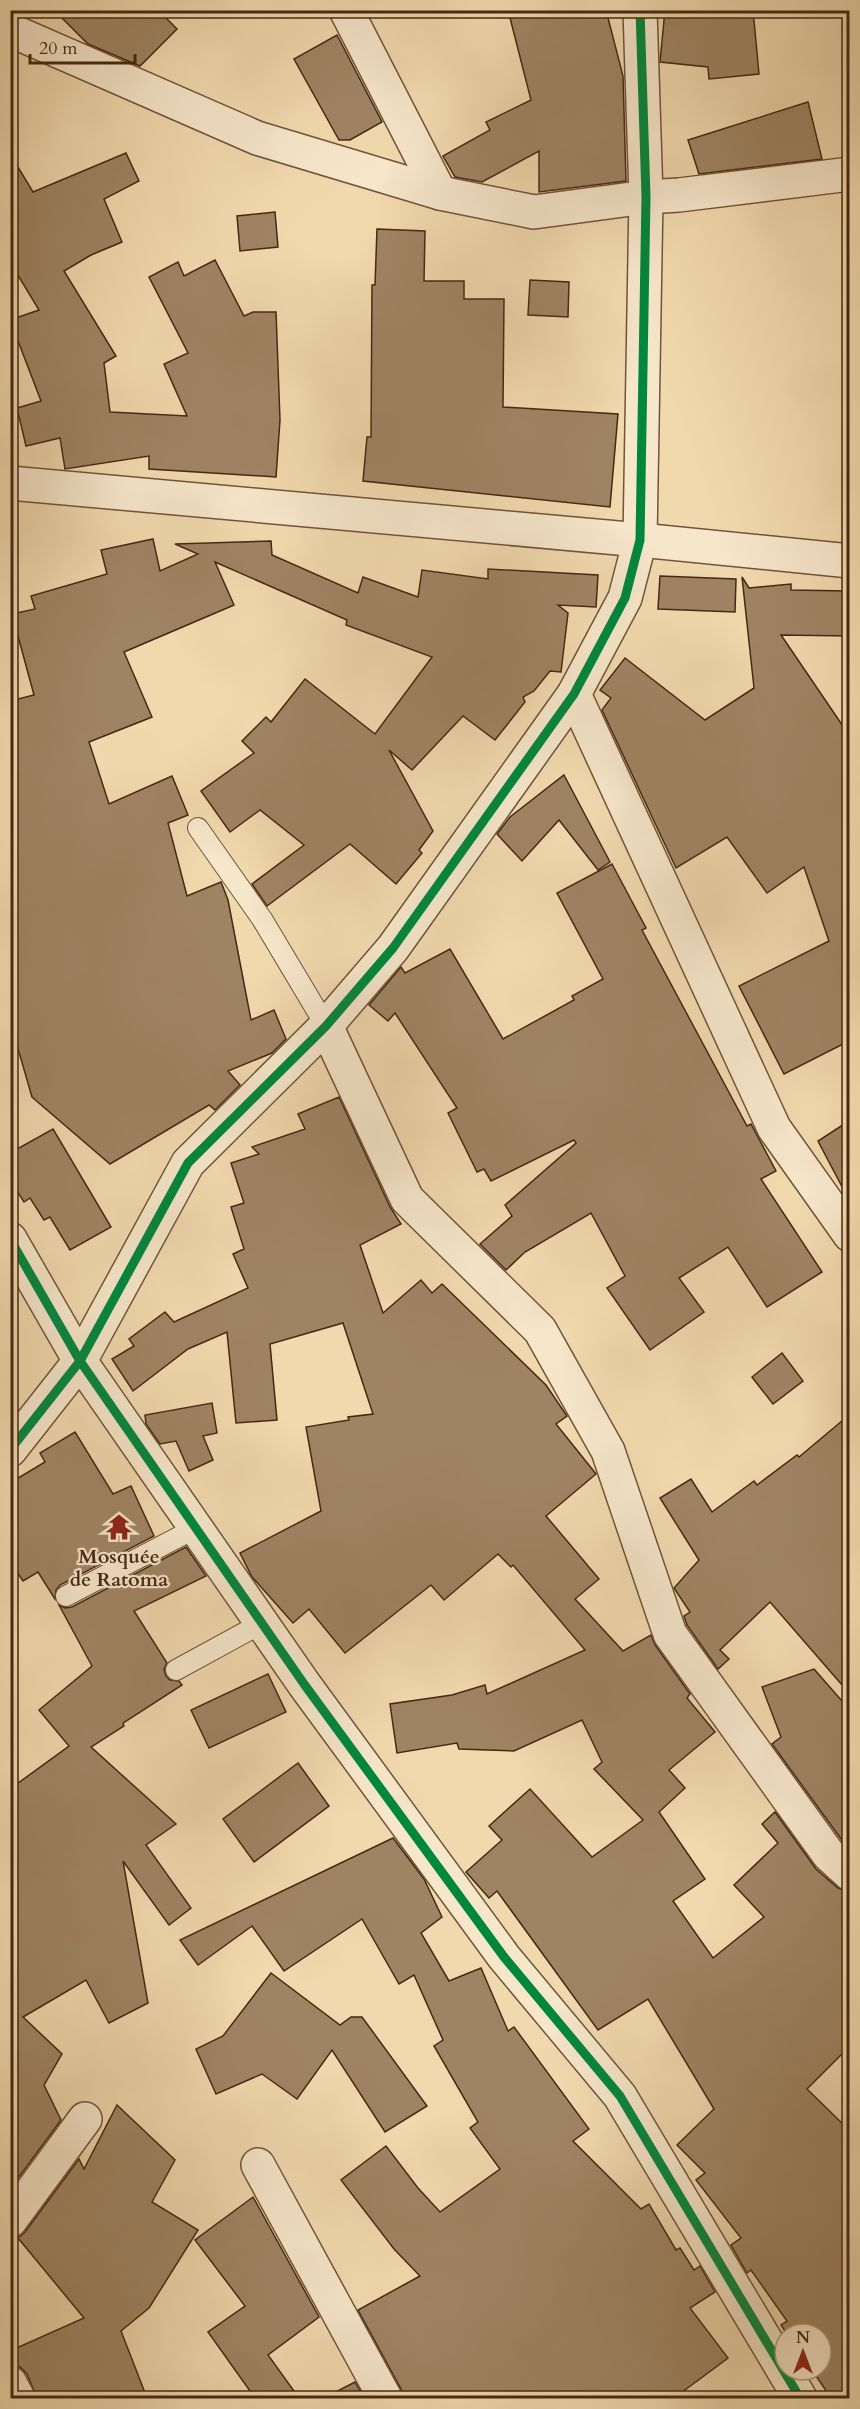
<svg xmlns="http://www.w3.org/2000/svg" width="860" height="2409" font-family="Cardo,serif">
  <rect width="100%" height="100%" fill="#f1d9ae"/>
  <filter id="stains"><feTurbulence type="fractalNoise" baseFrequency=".00333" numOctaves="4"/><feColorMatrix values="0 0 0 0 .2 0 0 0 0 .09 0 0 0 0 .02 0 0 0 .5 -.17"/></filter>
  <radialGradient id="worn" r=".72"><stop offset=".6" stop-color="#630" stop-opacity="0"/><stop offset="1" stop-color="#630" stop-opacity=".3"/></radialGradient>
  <!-- building -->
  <g fill="#9f8464" stroke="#462813" stroke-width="1.5">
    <path d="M54,10H158L177,29L140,66L88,44Z"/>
    <path d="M508,10H606L623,76L626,181L539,192V151L482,182L455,177L443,156L490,130L486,122L531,100Z"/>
    <path d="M665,10H753L759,74L709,79L708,67L660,62Z"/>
    <path d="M337,35L382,122L350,140H339L294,59Z"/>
    <path d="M808,102L822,159L699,174L688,140Z"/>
    <path d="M126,153L139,181L104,199L122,242L91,255L64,271L116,356L104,363L110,412L187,416L164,364L188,353L149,277L178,262L184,276L215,260L244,316L253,312H276L280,420L276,477L149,469V456L65,469L60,438L26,446L17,408L41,401L10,320L39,310L10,262V154L33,192Z"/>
    <path d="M275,212L278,247L240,251L237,216Z"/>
    <path d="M377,229L425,231L424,281H464V299H504L503,407L618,414L610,507L363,481L367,437H371L372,285H375Z"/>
    <path d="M530,280L569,282L568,317L528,315Z"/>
    <path d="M153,539L160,571L198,554L175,544L271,541L272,555L358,593L363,577L418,597L422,570L488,579V569L598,575L596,607L558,605L568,613L561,672L550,671L534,691L523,697L525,702L495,740L463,716L412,770L389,750L433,831L419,850L422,853L396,884L350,844L267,906L252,884L304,845L260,810L230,832L201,791L254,753L242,741L266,717L271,722L305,679L375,734L432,657L346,625L347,620L215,562L234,605L124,652L152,717L89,742L109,804L172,776L188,815L168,823L187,896L221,882L228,900L251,1020L274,1010L286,1039L272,1053L228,1071L240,1085L215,1110L209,1105L110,1164L32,1097L10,1021V701L34,695L12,614L35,609L31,596L107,574L101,550Z"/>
    <path d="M660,576L736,579L735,612L658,609Z"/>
    <path d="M742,577L749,588L791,584V590L849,591V636L781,635L849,735V1041L784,1074L739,986L829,941L804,867L767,893L727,837L676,868L602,710L611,698L600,690L625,658L705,720L754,688Z"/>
    <path d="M564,775L610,862L598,870L559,820L522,861L497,834L510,817Z"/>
    <path d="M612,864L646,928L642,930L747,1126L751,1124L776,1171L761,1179L822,1272L767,1307L728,1247L679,1278L704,1312L650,1350L607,1288L625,1276L591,1213L525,1252L506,1270L480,1244L512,1216L505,1205L576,1143L574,1140L491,1181L484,1169L477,1172L448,1113L457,1108L395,1013L388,1021L369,1005L401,967L405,973L450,949L503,1039L574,1000L572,996L603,979L557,893Z"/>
    <path d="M339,1097L390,1207L401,1224L360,1245L383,1313L421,1280L432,1293L442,1284L546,1385L567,1416L556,1424L596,1474L546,1516L599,1579L575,1599L623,1651L651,1635L655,1645L690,1694L687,1698L715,1732L669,1770L685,1788L659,1812L705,1879L673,1901L713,1958L764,1917L734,1885L778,1843L762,1824L775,1812L816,1869L838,1888L849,1892V2047L807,2089L849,2130V2398H831L812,2370H821V2334H787L781,2325L787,2321L751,2270L747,2273L731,2245L741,2238L696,2180L705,2173L677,2145L714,2109L648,1999L598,2030L497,1891L489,1898L466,1872L502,1840L489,1826L530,1789L592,1857L643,1820L594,1769L602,1762L582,1720L514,1751L459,1749L457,1743L397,1753L390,1704L452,1695L485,1685L487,1694L585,1650L513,1565L511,1567L498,1554L444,1600L431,1585L345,1653L309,1609L293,1623L252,1577L240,1553L321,1511L306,1427L349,1420L348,1417L373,1414L343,1323L270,1344L277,1420L236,1423L227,1332L188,1349L133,1391L112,1359L134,1346L129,1339L165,1312L174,1322L248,1288L233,1254L244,1249L231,1207L244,1203L231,1163L259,1154L252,1147L305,1129L298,1114Z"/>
    <path d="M849,1121V1200L818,1141Z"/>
    <path d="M53,1129L111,1227L70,1250L50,1217L44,1220L30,1198L24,1202L10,1180V1153Z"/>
    <path d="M782,1353L803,1381L773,1404L752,1377Z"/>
    <path d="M212,1403L217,1433L203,1436L213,1460L189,1471L176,1441L160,1444L146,1424L145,1415Z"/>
    <path d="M849,1415V1693L770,1602L720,1650L729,1659L718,1669L687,1625L684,1616L690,1612L674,1588L699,1560L660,1498L691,1479L712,1512L754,1481L757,1485L797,1455L799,1457Z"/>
    <path d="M75,1432L113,1494L131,1486L154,1536L60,1585L56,1590L55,1599L38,1572L23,1581L10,1562V1483L45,1462L40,1453Z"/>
    <path d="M186,1547L206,1576L134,1611L167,1663L164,1669L166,1676L170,1680L179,1681L182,1685L123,1723L124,1726L91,1747L176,1824L146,1845L191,1908L169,1925L123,1861L148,2003L109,2023L86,1980L23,2017L62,2054L44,2085L61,2120L10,2189V1789L69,1746L39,1710L92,1666L59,1605L65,1608L72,1607Z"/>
    <path d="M814,1669L849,1709V1839L844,1843L772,1744L781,1737L762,1687Z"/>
    <path d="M268,1674L286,1712L209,1748L191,1710Z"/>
    <path d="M298,1763L329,1806L254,1862L223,1819Z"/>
    <path d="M393,1838L424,1879L442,1917L421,1933L449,1981L481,1968L508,2031L514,2027L589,2129L573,2141L641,2209L649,2204L676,2250L680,2248L694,2270L700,2266L715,2292L690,2308L728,2358L674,2398H404L401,2389L358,2310L420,2276L394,2249L341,2180L386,2146L418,2188L440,2212L500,2169L470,2128L478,2122L434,2046L443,2040L414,1975L399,1984L362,1919L284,1971L252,1926L198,1965L180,1940Z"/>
    <path d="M271,1973L340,2025L351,2017H362L427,2106L385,2132L332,2050L297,2099L262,2074L216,2094L196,2049L223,2036Z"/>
    <path d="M117,2105L175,2160L152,2202L198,2230L149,2308L121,2331L147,2398H37L27,2374L20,2367L14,2365L10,2351L84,2318L18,2238L25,2232L79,2159L84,2169Z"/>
    <path d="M253,2197L319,2317L268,2355L299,2398H255L208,2332L245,2306L195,2240Z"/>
    <path d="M355,2382L364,2398H324Z"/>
  </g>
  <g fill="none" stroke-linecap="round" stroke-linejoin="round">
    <!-- lane casing -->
    <g stroke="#71543a" stroke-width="22">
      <g id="lane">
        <path d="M198,828L262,919L326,1026"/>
        <path d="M66,1596L196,1528"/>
        <path d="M176,1670L262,1623"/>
      </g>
    </g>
    <!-- street casing -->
    <g stroke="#71543a" stroke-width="36">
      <g id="street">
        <path d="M346,10L440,193"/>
        <path d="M10,30L257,138L440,193L534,212L646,197L679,195L850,174"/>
        <path d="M10,483L640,540L850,561"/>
        <path d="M574,694L774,1128L850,1235"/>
        <path d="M326,1026L407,1199L540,1330L608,1451L670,1634L829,1855L850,1874"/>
        <path d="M10,1239L80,1361L304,1684L504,1957L620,2096L800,2398"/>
        <path d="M10,1450L80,1361L188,1163L326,1026L393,948L574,694L625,598L640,540L646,197L640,10"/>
        <path d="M258,2165L385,2398"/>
        <path d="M10,2221L85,2119"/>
        <path d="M10,2383L18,2398"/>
      </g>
    </g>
    <!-- lane -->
    <use href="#lane" stroke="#f6e6ca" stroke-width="20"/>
    <!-- street -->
    <use href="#street" stroke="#f6e6ca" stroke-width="33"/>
    <!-- cycleway casing -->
    <g stroke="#f6e6ca" stroke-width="13">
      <g id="cycleway">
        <path d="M10,1239L80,1361L304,1684L504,1957L620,2096L800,2398"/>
        <path d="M10,1450L80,1361L188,1163L326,1026L393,948L574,694L625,598L640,540L646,197L640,10"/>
      </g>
    </g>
    <!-- cycleway -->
    <use href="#cycleway" stroke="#00873e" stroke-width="9"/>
  </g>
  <!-- icons -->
  <defs>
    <g id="temple-bare" transform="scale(2.07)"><path d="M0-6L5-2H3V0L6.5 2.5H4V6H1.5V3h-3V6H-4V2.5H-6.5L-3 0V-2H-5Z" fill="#8f2418" stroke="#f6e6ca" stroke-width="2.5" paint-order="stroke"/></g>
  </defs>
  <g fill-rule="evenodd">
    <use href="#temple-bare" x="119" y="1527"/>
  </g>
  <g text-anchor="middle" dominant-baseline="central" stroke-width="4.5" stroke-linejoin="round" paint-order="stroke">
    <!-- poi labels -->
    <g font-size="20" font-weight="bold" fill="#462813" stroke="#f6e6ca">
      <text x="119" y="1556">Mosquée<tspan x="119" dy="23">de Ratoma</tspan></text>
    </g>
  </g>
  <!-- margin -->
  <rect width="860" height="2409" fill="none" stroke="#f1d9ae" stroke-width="36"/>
  <rect x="12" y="12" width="836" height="2385" fill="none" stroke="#462813" stroke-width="3"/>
  <rect x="18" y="18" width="824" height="2373" fill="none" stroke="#462813" stroke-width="1.5"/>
  <!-- north arrow -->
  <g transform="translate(803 2352)"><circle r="28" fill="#f6e6ca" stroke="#b09a81" stroke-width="1.5"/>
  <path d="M0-4.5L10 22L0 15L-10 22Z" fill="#8f2418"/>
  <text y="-9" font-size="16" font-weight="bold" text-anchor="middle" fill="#462813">N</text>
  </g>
  <!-- scale -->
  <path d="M30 54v9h105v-9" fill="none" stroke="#462813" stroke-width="3"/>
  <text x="39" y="54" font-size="18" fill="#462813" stroke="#f6e6ca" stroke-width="4.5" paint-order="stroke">20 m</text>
  <rect width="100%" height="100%" filter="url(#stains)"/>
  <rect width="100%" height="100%" fill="url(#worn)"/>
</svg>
